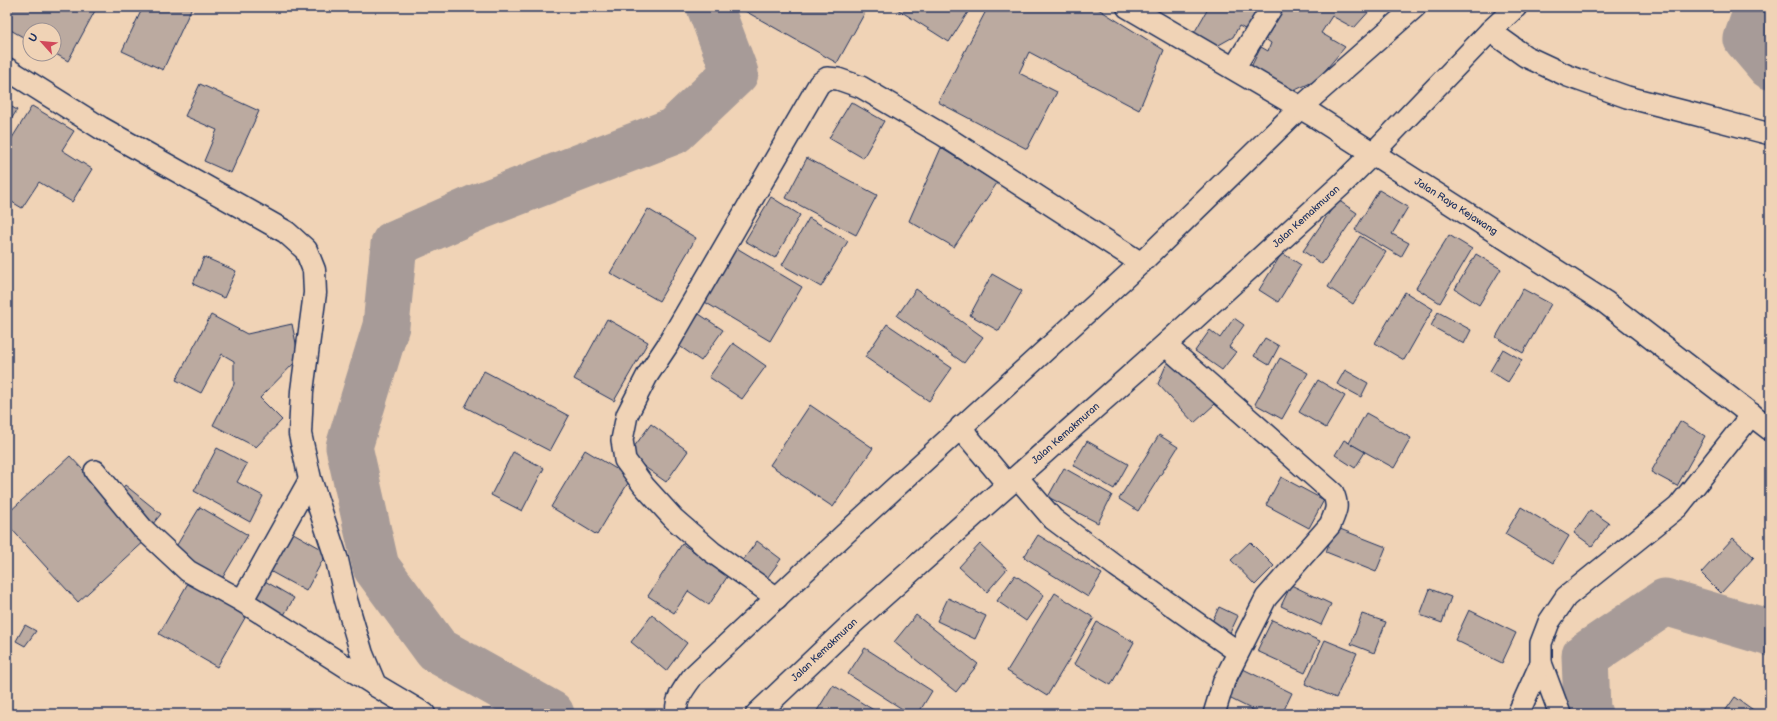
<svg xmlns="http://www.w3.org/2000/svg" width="1777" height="721" font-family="'Balsamiq Sans',sans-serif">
  <rect width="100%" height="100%" fill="#f0d3b6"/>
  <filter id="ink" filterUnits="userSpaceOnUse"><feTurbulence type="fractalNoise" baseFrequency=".025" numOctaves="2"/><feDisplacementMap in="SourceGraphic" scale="8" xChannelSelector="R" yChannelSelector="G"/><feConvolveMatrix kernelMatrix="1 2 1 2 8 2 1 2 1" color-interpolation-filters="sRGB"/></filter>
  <g filter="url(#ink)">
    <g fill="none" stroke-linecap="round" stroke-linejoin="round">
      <!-- river -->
      <g stroke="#a79b98" stroke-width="47">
        <path d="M1758,7L1747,39L1770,66"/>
        <path d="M551,714L437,650L376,567L349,447L386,326L394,244L478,207L674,131L735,73L710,7"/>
        <path d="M1589,714L1587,710L1585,656L1665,602L1770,633"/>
      </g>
    </g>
    <!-- building -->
    <g fill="#bbaaa0" stroke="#1b2f5e">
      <path d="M7,7H97L68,61L54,53V30H30V41L7,28Z"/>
      <path d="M143,7H192L163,70L122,51Z"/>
      <path d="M738,7H868L837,63Z"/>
      <path d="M894,7H968L970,9L949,42Z"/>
      <path d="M988,7H1095L1164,50L1139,110L1029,52L1019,73L1057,92L1027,149L938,102Z"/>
      <path d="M1209,7H1257L1260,9L1247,30L1239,26L1233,37L1217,46L1194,33Z"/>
      <path d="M1279,7H1373L1354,28L1332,16L1321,33L1345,47L1317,80L1291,92L1250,69L1261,47L1268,51L1271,43L1261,36Z"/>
      <path d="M200,84L259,111L231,173L204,161L217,130L185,116Z"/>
      <path d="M851,102L884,121L863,158L829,138Z"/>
      <path d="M7,104L17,110L7,126Z"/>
      <path d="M32,106L74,131L62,150L92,169L72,202L39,182L22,208L7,199V146Z"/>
      <path d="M941,148L997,183L954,247L909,221Z"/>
      <path d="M807,158L877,195L856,235L786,198Z"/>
      <path d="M1379,190L1408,207L1392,234L1409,243L1401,257L1355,230Z"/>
      <path d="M771,197L800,215L775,258L745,241Z"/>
      <path d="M1338,200L1357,213L1322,264L1303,251Z"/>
      <path d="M648,209L696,238L659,301L610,273Z"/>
      <path d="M809,218L848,241L821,287L782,265Z"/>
      <path d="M1449,235L1472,249L1440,303L1416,288Z"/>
      <path d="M1360,236L1386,252L1353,304L1328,287Z"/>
      <path d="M735,247L802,287L770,341L703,301Z"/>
      <path d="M1282,253L1301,265L1278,302L1259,290Z"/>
      <path d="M1476,254L1501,269L1479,305L1455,289Z"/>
      <path d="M204,257L236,271L224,298L193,284Z"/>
      <path d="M992,274L1022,291L999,331L970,315Z"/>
      <path d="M916,289L983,337L964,363L897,316Z"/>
      <path d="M1523,289L1551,304L1523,353L1496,337Z"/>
      <path d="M1405,292L1433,309L1404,360L1375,343Z"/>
      <path d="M1438,312L1471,330L1464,344L1431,326Z"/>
      <path d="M699,314L723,330L701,361L678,345Z"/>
      <path d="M211,315L247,334L292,324L299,358L260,398L282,420L256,447L213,425L234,384V361L222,354L201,393L176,380Z"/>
      <path d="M1234,318L1244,325L1229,347L1236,352L1222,370L1195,351L1210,330L1220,338Z"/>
      <path d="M607,319L648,342L614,401L574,379Z"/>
      <path d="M887,324L952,368L929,401L865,357Z"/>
      <path d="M1265,338L1279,346L1269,365L1254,356Z"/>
      <path d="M733,343L766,366L742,399L709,377Z"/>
      <path d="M1503,349L1522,360L1508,382L1490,371Z"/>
      <path d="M1170,356L1215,404L1194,423L1158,384Z"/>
      <path d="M1280,358L1308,373L1282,419L1255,404Z"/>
      <path d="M1345,370L1368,383L1361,397L1337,384Z"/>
      <path d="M484,371L569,416L550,451L465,407Z"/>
      <path d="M1318,380L1345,396L1326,428L1299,412Z"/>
      <path d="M810,405L873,448L833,507L770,465Z"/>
      <path d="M1366,413L1411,438L1394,468L1349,443Z"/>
      <path d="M1680,421L1705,436L1677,486L1651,472Z"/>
      <path d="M651,424L688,451L666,482L628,455Z"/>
      <path d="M1159,435L1178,447L1138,511L1119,499Z"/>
      <path d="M1344,440L1365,452L1355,468L1335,455Z"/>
      <path d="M1087,441L1128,464L1114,489L1073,465Z"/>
      <path d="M217,448L247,464L237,482L263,496L250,522L194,491Z"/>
      <path d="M585,450L631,478L597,535L551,507Z"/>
      <path d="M513,452L544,468L522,511L491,495Z"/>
      <path d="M70,456L147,539L78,602L7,524V514Z"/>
      <path d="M1064,468L1112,495L1098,523L1048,497Z"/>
      <path d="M1281,477L1324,500L1309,528L1266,505Z"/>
      <path d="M125,485L161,514L152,525L117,496Z"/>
      <path d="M200,507L248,535L220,582L172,553Z"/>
      <path d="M1521,507L1569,536L1553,563L1505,534Z"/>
      <path d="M1590,510L1609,523L1592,546L1574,533Z"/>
      <path d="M1335,527L1386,547L1376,572L1326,552Z"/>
      <path d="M288,530L327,552L306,591L266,569Z"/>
      <path d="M1038,535L1102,574L1088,597L1024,557Z"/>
      <path d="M1733,538L1754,557L1721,593L1701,573Z"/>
      <path d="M757,541L781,559L762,585L738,567Z"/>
      <path d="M1250,542L1274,566L1255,585L1231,560Z"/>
      <path d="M682,544L729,574L709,605L688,591L674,613L648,596Z"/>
      <path d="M980,544L1007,569L987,592L959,567Z"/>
      <path d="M1015,575L1044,595L1026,621L997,601Z"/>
      <path d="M192,576L250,609L217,667L159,634Z"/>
      <path d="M258,577L294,598L281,620L245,600Z"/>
      <path d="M1291,585L1331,604L1321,625L1281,606Z"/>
      <path d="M1430,589L1451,597L1442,623L1420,615Z"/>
      <path d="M1055,593L1094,618L1047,696L1007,671Z"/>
      <path d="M948,598L986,616L975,639L937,621Z"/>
      <path d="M1219,607L1238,616L1228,637L1209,628Z"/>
      <path d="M1469,610L1516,633L1502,663L1455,640Z"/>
      <path d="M1362,614L1386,622L1374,653L1351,644Z"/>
      <path d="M652,615L687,643L666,671L631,642Z"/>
      <path d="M916,615L978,664L956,692L894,642Z"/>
      <path d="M1272,620L1320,641L1305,673L1257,651Z"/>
      <path d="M1097,622L1134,642L1111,685L1074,664Z"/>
      <path d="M25,625L36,631L25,646L16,641Z"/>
      <path d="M1325,640L1357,653L1336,698L1305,684Z"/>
      <path d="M865,648L932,691L918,714H910L848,674Z"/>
      <path d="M1243,669L1292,693L1282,714H1261L1229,698Z"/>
      <path d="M833,685L880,714H815Z"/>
      <path d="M1735,697L1759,714H1723Z"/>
    </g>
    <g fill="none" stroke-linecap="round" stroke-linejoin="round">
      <!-- minor casing -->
      <g stroke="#1b2f5e" stroke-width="24">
        <g id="minor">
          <path d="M1490,31L1525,56L1568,76L1627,97L1690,113L1770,134"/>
          <path d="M1234,68L1272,7"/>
          <path d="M1373,153L1490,31L1516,7"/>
          <path d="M1165,345L1333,493C1339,506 1336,511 1330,525L1266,598L1224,681L1214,714"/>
          <path d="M961,426L968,437L1008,485"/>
          <path d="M95,471L142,528L188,571L242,601L375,685"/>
          <path d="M1017,477L1053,519L1116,566L1238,652"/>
          <path d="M777,598L712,552L674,519L644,486L625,460L622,440L627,415L647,376L667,346L819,84L827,78L838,79L861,87L943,135L1141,263"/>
          <path d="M242,601L310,479"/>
          <path d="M1541,663L1560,714"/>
          <path d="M677,714C674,700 685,687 693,676L862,518L1141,263L1300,108L1415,7"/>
          <path d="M1518,714L1541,663V643L1549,622L1566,597L1678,507L1752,414"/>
        </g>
      </g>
      <!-- tertiary casing -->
      <g stroke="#1b2f5e" stroke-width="25">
        <g id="tertiary">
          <path id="s1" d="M1128,7L1313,115L1605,302L1770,429"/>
          <path d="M7,69L101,128L286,232L306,250L314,270L315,293L302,391L300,434L310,479L337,560L346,600L362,654L375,685L424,714"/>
          <path id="s2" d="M757,714L855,621L1165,345L1341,185L1373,153"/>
        </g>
      </g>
      <!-- minor -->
      <use href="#minor" stroke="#f0d3b6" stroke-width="21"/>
      <!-- tertiary -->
      <use href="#tertiary" stroke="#f0d3b6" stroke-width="22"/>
    </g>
  </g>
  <g text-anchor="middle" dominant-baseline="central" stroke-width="3" stroke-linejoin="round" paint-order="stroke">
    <!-- street labels -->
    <g font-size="10" fill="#1b2f5e" stroke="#f0d3b6">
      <text stroke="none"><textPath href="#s1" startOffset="384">Jalan Raya Kejawang</textPath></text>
      <text stroke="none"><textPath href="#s2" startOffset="741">Jalan Kemakmuran</textPath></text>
      <text stroke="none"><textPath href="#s2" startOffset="417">Jalan Kemakmuran</textPath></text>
      <text stroke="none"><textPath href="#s2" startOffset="93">Jalan Kemakmuran</textPath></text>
    </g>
  </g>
  <!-- margin -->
  <rect width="1777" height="721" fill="none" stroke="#f0d3b6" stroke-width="24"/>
  <rect x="12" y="12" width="1753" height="697" fill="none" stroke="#1b2f5e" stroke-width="1.5" filter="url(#ink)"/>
  <!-- north arrow -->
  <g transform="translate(42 42) rotate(297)"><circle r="19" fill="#f0d3b6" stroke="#9b9193"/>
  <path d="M0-3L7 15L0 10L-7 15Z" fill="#d1495b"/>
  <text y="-6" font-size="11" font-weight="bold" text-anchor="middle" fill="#1b2f5e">U</text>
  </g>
</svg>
